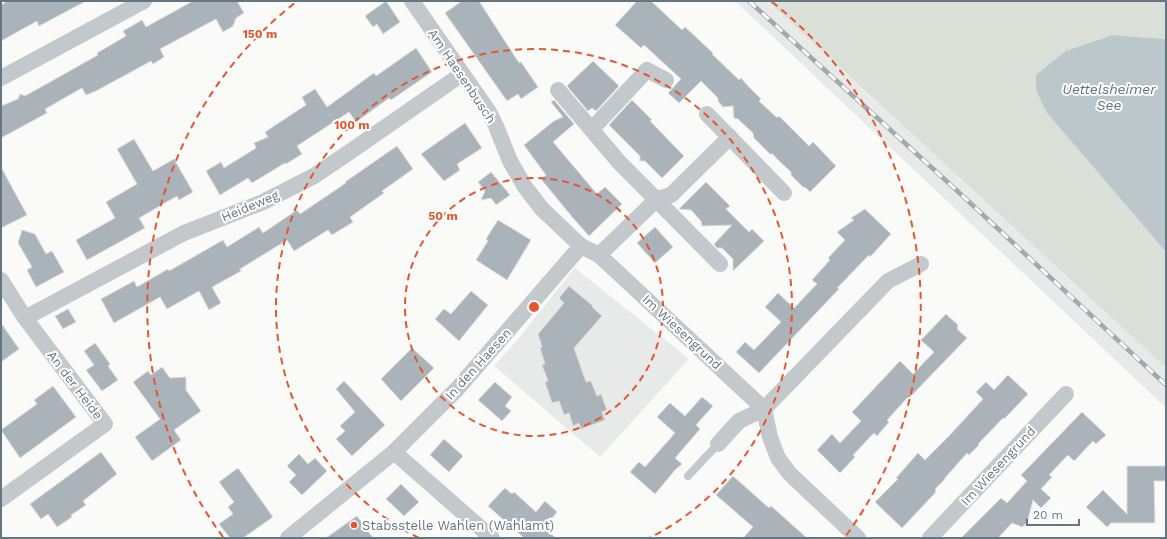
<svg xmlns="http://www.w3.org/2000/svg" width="1167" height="539" font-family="'Work Sans',sans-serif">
  <rect width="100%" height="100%" fill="#fafaf8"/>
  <!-- built -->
  <g fill="#e8e9e9">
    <path d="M735,1H768L1166,368V408Z"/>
    <path d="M575,268L689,359L600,457L494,366L517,340Z"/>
  </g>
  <!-- green -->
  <path fill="#dadfd7" d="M768,1H1166V39L1113,35L1047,113L1166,252V368Z"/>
  <!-- water -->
  <path fill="#bbc7cb" d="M1113,35L1166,39V252L1047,113L1036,90V75L1066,51Z"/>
  <!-- building -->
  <g fill="#aab3b9" stroke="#dcdcda">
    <path d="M8,1H86L39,26L37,21L1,41V5Z"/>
    <path d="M193,1H237L244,13L236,18L233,26L223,32L216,19L160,49L164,57L153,64L151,61L96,91L86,95L82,88L45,109L47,113L1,138V106L18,99L20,94L25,96L98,55L97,53L126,36L123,31L142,20L146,27Z"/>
    <path d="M386,1L400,22L383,34L377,24L373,27L365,16Z"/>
    <path d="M462,1H479L519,63L521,62L538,87L521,99L518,94L507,101L445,13Z"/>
    <path d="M637,1H651L682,30L685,27L713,53L712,54L739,80L741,78L748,86L761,99L759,101L776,117H780L809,146L813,142L836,166L810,192L806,188L803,187L791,175V172L776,158L773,154H770L754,138L753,133L738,119L734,118L733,106L723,107L718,101V98L701,81L679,103L668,93L681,79L644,45L641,48L615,25Z"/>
    <path d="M416,48L432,72L391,100L389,98L356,122L349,112L297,146L302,154L286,164L285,163L252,183L248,178L220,195L206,171L221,162L224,168L256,148L254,143L268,137L265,132L306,105L302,97L315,89L327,107L374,73L376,76Z"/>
    <path d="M593,61L619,86L596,111L592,108L588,111L567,86Z"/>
    <path d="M554,100L574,124L553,142L597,194L605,187L622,204L589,236L573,218L541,179L546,175L524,145L554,121L563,117L551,102Z"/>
    <path d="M632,100L652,120L650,121L684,156L662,178L645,161H640V156L609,125Z"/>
    <path d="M465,123L482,148L457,164L460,170L444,181L421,154Z"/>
    <path d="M134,139L153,171L174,159L193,192L179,200L177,196L139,218L145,228L87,260L76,240L115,218L106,202L137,184L117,149Z"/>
    <path d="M397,146L413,169L382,191L384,193L350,217L353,222L332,235L328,230L294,251L287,240L240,269L241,271L212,287L221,303L209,310L199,291L167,309L160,297L114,323L101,299L134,281L137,287L168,269L169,271L223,240L227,247L259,227L263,233L297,210L300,214L346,183L345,182Z"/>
    <path d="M1,167L27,215L1,228Z"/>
    <path d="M491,172L510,195L496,205L491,198L481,200L485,191L478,182Z"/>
    <path d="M706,182L730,206L726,209L749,232L752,229L764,241L733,271V259L722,248H717L714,244L732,225L702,226L701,221L691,210L679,209Z"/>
    <path d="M865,209L891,234L870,257L869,255L837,288L839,289L759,373L736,352L745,342L754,350L781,322L765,307L778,293L794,308L817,284L812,280L830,260L828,258L845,240L837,232L854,220L851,218Z"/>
    <path d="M498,220L531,240L507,280L476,260L488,241L486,239Z"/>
    <path d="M655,227L673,247L655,263L637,243Z"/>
    <path d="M22,230L35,234L46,254L52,251L64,272L36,287L27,270L32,267L18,243Z"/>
    <path d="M569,286L593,306L592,307L602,316L574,348L586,382L591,381L597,396L601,394L607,410L602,412L605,420L581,429L579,423L573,426L569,413L564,415L559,401L552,403L545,382L548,381L542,365L545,364L540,348L542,347L538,334L564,303L559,298Z"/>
    <path d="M471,291L488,305L459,341L435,319L444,309L451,314Z"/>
    <path d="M68,309L76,322L63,329L55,316Z"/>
    <path d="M946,314L958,325L957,326L958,328L957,329L967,338L909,398L908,397L887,420L889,422L877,436L874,433L853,455L855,457L840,473L817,450L832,434L840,443L861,421L852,412L900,361L913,374L934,352L921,340Z"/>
    <path d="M1,323L19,349L1,362Z"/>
    <path d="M95,343L110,364L108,366L118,380L102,391L86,370L94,365L84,351Z"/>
    <path d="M412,348L434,368L401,401L381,379Z"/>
    <path d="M162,367L170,378L186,377V390L201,411L174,430L181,440L152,461L135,437L160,419L133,382L148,371L151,375Z"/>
    <path d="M1008,375L1028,394L1004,419L1003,418L978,444L979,445L969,455L967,453L944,479H945L936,488L935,493L902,528L875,502L898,479L896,478L918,453L925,460L949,436L983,399L976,392L986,382L994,390Z"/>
    <path d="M344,381L385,425L352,456L336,439L345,431L340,426L355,412L336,389Z"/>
    <path d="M495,382L512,397L505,406L511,411L502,421L478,400Z"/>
    <path d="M53,386L76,417L20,458L1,430L37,404L34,400Z"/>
    <path d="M702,397L713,406L696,425L700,429L675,458L682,464L675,470L655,494L630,472L639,462L645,467L675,433L657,417L670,403L685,416Z"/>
    <path d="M1082,412L1106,435L1096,444L1093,441L1074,461L1068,455L1049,475L1052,477L1041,489L1051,498L1041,508L1033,500L1027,523L1022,527L1012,523L998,538H961L1001,498L1007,503L1027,481L1021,475Z"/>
    <path d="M444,439L463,456L449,472L430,455Z"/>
    <path d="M101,452L117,474L83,501L86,505L71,515L72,517L57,527L48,514L41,519L30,504Z"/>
    <path d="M299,454L308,464L315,458L327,471L302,495L289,482L296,475L287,466Z"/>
    <path d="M1127,466H1166V481H1154L1155,523H1111L1107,527L1086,507L1103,490L1127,514Z"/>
    <path d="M238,468L273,517L243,538H230L219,524L233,514L228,507L234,502L219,482Z"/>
    <path d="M733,476L769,508L771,506L807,538H743L753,527L716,495Z"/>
    <path d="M401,484L419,502L404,516L386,499Z"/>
    <path d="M505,488L512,494L514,492L536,512L545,501L557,512L544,528L556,538H524L488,506Z"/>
    <path d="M357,516L373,538H326Z"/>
  </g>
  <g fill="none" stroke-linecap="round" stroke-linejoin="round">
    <!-- service -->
    <path stroke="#c3c8cc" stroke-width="8" d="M688,476L718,444"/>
    <!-- minor -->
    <g stroke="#c3c8cc" stroke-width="16">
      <path d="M412,1L489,112L496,126L510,161L525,187L542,209L581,246L599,255L657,199L671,195L730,137"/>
      <path d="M1,78L144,1"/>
      <path d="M558,90L619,162L720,264"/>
      <path d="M707,114L784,193"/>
      <path d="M592,129L647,70L666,80"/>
      <path d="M599,255L764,409L770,437L778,458L790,474L858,538"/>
      <path d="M1,280L25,318L105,424L1,499"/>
      <path d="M25,318L184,233L263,202L314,176L351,151L462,74"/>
      <path d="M718,444L739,421L764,409L888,281L921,264"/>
      <path d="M394,452L492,538"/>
      <path d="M288,538L394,452L458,388L581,246"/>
      <path d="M930,538L1066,394"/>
    </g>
    <!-- rail casing -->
    <g stroke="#a2aab0" stroke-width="4.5">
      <path id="rail" d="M749,1L953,187L1166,385"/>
    </g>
    <!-- rail -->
    <use href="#rail" stroke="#fff" stroke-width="3" stroke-dasharray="9" stroke-linecap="butt"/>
  </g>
  <!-- distance rings -->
  <g fill="none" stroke="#e4572e" stroke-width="2" stroke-dasharray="7 5">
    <circle cx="534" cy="307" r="129"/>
    <path d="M419 538A258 258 0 1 1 649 538"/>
    <path d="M223 537A387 387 0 0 1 296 2M772 2A387 387 0 0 1 845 537"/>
  </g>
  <!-- markers -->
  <circle fill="#e4572e" stroke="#fff" stroke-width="1.5" cx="354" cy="525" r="4"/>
  <g text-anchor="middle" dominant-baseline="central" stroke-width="4" stroke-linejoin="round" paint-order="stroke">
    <!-- street labels -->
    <g font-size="13" fill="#657683" stroke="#fff">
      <text transform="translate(462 76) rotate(56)">Am Haesenbusch</text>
      <text transform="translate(250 206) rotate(-23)">Heideweg</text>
      <text transform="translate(682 332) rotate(43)">Im Wiesengrund</text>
      <text transform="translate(478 364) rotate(-48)">In den Haesen</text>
      <text transform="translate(75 385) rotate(53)">An der Heide</text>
      <text transform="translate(998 466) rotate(-47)">Im Wiesengrund</text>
    </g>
    <!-- poi labels -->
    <g font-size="13" fill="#657683" stroke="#fff" text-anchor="start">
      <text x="362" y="525">Stabsstelle Wahlen (Wahlamt)</text>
    </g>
    <!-- water labels -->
    <g font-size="14" font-style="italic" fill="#60757c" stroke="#fff">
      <text x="1109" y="89">Uettelsheimer<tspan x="1109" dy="16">See</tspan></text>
    </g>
  </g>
  <circle cx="534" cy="307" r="6" fill="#e4572e" stroke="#fff" stroke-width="2"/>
  <g font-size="12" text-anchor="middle" font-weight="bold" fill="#e4572e" stroke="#fff" stroke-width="4" stroke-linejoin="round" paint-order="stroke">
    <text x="260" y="38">150 m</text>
    <text x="352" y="129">100 m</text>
    <text x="443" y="220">50 m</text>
  </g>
  <!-- border -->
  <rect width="1167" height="539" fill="none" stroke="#657683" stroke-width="4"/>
  <!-- scale -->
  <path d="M1027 519v6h52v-6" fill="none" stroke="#657683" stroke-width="2"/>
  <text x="1033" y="519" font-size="12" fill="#657683" stroke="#ffffff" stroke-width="3" paint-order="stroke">20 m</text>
</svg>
